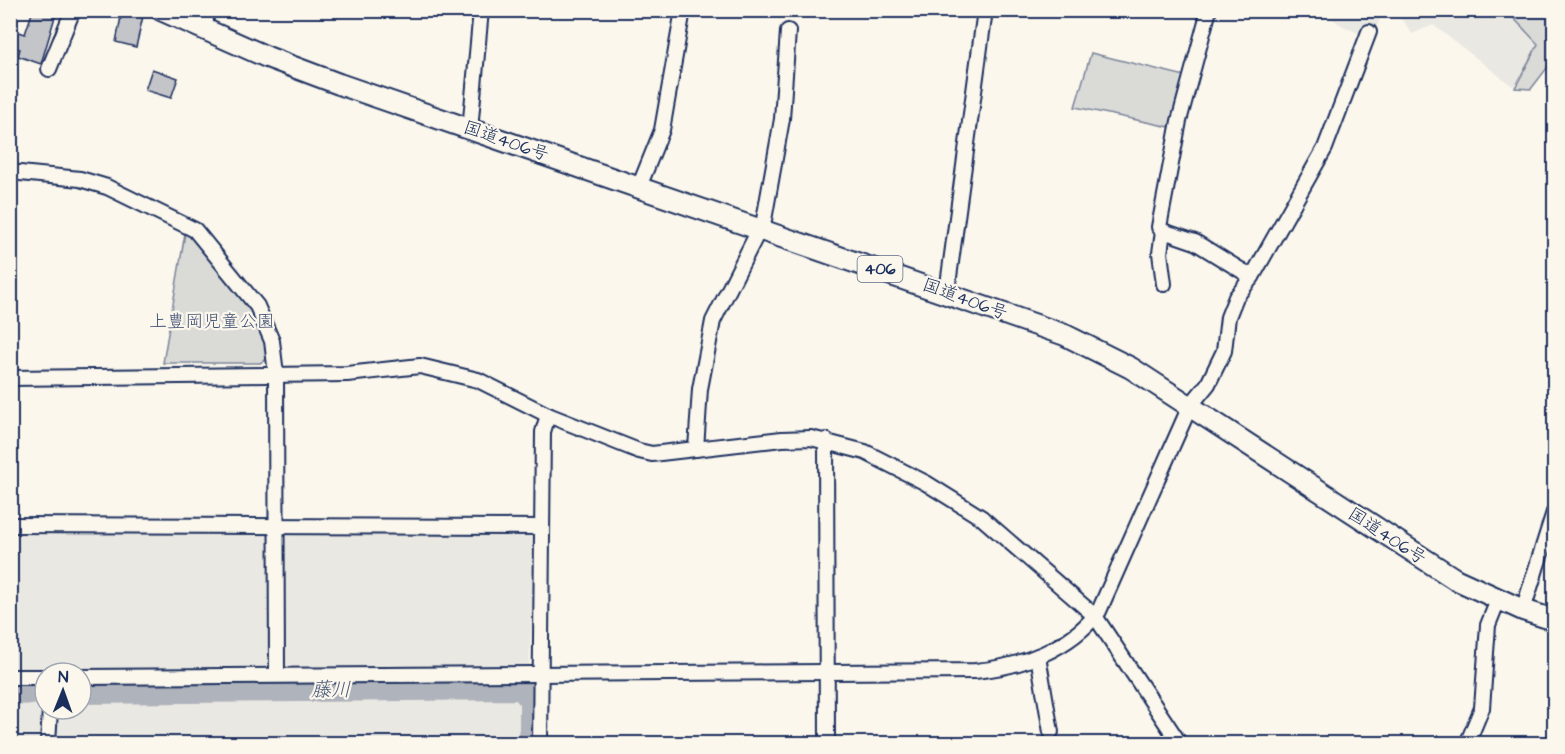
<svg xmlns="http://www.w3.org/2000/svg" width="1565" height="754" font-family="'Architects Daughter','Klee One',sans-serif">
  <rect width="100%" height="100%" fill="#fbf7ec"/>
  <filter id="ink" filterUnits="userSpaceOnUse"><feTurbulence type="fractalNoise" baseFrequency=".0167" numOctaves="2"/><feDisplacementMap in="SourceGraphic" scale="12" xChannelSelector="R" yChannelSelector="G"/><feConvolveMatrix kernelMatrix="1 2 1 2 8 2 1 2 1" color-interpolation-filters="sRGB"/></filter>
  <g filter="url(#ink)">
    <!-- built -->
    <g fill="#eae8e2" fill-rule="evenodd">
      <path d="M1320,11H1384L1371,39L1343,26Z"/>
      <path d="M1390,11H1507L1538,45L1515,88L1433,25L1412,34L1404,22Z"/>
      <path d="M11,531H528L536,539L525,743L11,744ZM45,673H81V709H45Z"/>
    </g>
    <!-- green -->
    <g fill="#dadad7" stroke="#7a849a" stroke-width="1.5">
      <path d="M1507,11H1554V59L1531,89L1515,88L1538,44Z"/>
      <path d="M1091,53L1185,76L1170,127L1075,107Z"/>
      <path d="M185,233L191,235C221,270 267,310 267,359L260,363H163Z"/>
    </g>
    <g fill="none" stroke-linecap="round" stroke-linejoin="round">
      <!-- river -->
      <g stroke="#afb3bb" stroke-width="24">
        <path d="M81,692L522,688L531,700V744"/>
        <path d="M10,693L45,692"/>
      </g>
    </g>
    <!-- building -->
    <g fill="#c3c5c9" stroke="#1b2f5e" stroke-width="1.5">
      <path d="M33,10H57L41,64L18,56L20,49L10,46V29L25,34Z"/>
      <path d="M122,12L143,16L136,47L116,42Z"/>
      <path d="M152,69L178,78L171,98L145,90Z"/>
    </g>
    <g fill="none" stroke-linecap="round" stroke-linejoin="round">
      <!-- minor casing -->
      <g stroke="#1b2f5e" stroke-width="18">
        <g id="minor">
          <path d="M203,10L206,21L204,29"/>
          <path d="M49,69L73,10"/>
          <path d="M470,130L481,10"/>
          <path d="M10,172L80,179L107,187L195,230L257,306L272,341L276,374L277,675"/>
          <path d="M639,187L662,130L683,10"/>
          <path d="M1163,231L1195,242L1252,277"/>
          <path d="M1164,284L1160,253L1163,231L1159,227L1179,121L1209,10"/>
          <path d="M947,292L985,10"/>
          <path d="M10,378L347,374L420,366L478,380L548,415L639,451L652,454L782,439L811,438L865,452L926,483L982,518L1095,616L1180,744"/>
          <path d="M826,440L827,744"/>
          <path d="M696,449L700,389L713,321L764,220L782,119L788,31"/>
          <path d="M10,525L542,527"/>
          <path d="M1523,610L1554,512"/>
          <path d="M1038,656L1051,732"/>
          <path d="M10,677H45"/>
          <path d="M81,677L975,671C1021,667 1070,649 1099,611L1190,406L1208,384L1224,351L1228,317L1236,297L1252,277L1325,148L1369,32"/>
          <path d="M48,744L50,709"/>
          <path d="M540,744L543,432L548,415"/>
          <path d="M1467,744L1482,708L1488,625L1498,600"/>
        </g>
      </g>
      <!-- highway casing -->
      <g stroke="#1b2f5e" stroke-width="24">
        <path id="highway" d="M161,10L267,57L339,84L1065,335L1131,368L1455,579L1523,610L1554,620"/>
      </g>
      <!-- minor -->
      <use href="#minor" stroke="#fbf7ec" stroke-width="14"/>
      <!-- highway -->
      <use href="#highway" stroke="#fbf7ec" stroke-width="20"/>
    </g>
  </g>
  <g text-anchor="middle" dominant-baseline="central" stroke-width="4.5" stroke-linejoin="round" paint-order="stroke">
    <!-- shield labels -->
    <rect fill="#fbf7ec" stroke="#5e6b89" stroke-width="1.5" x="857.5" y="256" width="45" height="26" rx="4.5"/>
    <g font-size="16" font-weight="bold" fill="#1b2f5e">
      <text x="880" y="269">406</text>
    </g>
    <!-- street labels -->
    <g font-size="18" fill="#1b2f5e" stroke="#fbf7ec">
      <text transform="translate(506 141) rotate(19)">国道406号</text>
      <text transform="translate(965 299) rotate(20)">国道406号</text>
      <text transform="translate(1387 536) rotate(33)">国道406号</text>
    </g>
    <!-- park labels -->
    <g font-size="18" fill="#415176" stroke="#fbf7ec">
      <text x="212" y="321">上豊岡児童公園</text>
    </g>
    <!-- water labels -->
    <g font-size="20" font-style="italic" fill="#47577a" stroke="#fbf7ec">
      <text x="331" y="690">藤川</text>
    </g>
  </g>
  <!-- margin -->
  <rect width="1565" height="754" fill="none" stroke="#fbf7ec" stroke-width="36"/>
  <rect x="18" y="18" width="1529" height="718" fill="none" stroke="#1b2f5e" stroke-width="2" filter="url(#ink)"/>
  <!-- north arrow -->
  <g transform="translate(63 691) rotate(1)"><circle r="28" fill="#fbf7ec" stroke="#a1a7b3" stroke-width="1.5"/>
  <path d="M0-4.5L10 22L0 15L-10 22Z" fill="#1b2f5e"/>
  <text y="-9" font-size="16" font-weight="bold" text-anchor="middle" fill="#1b2f5e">N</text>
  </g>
</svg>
